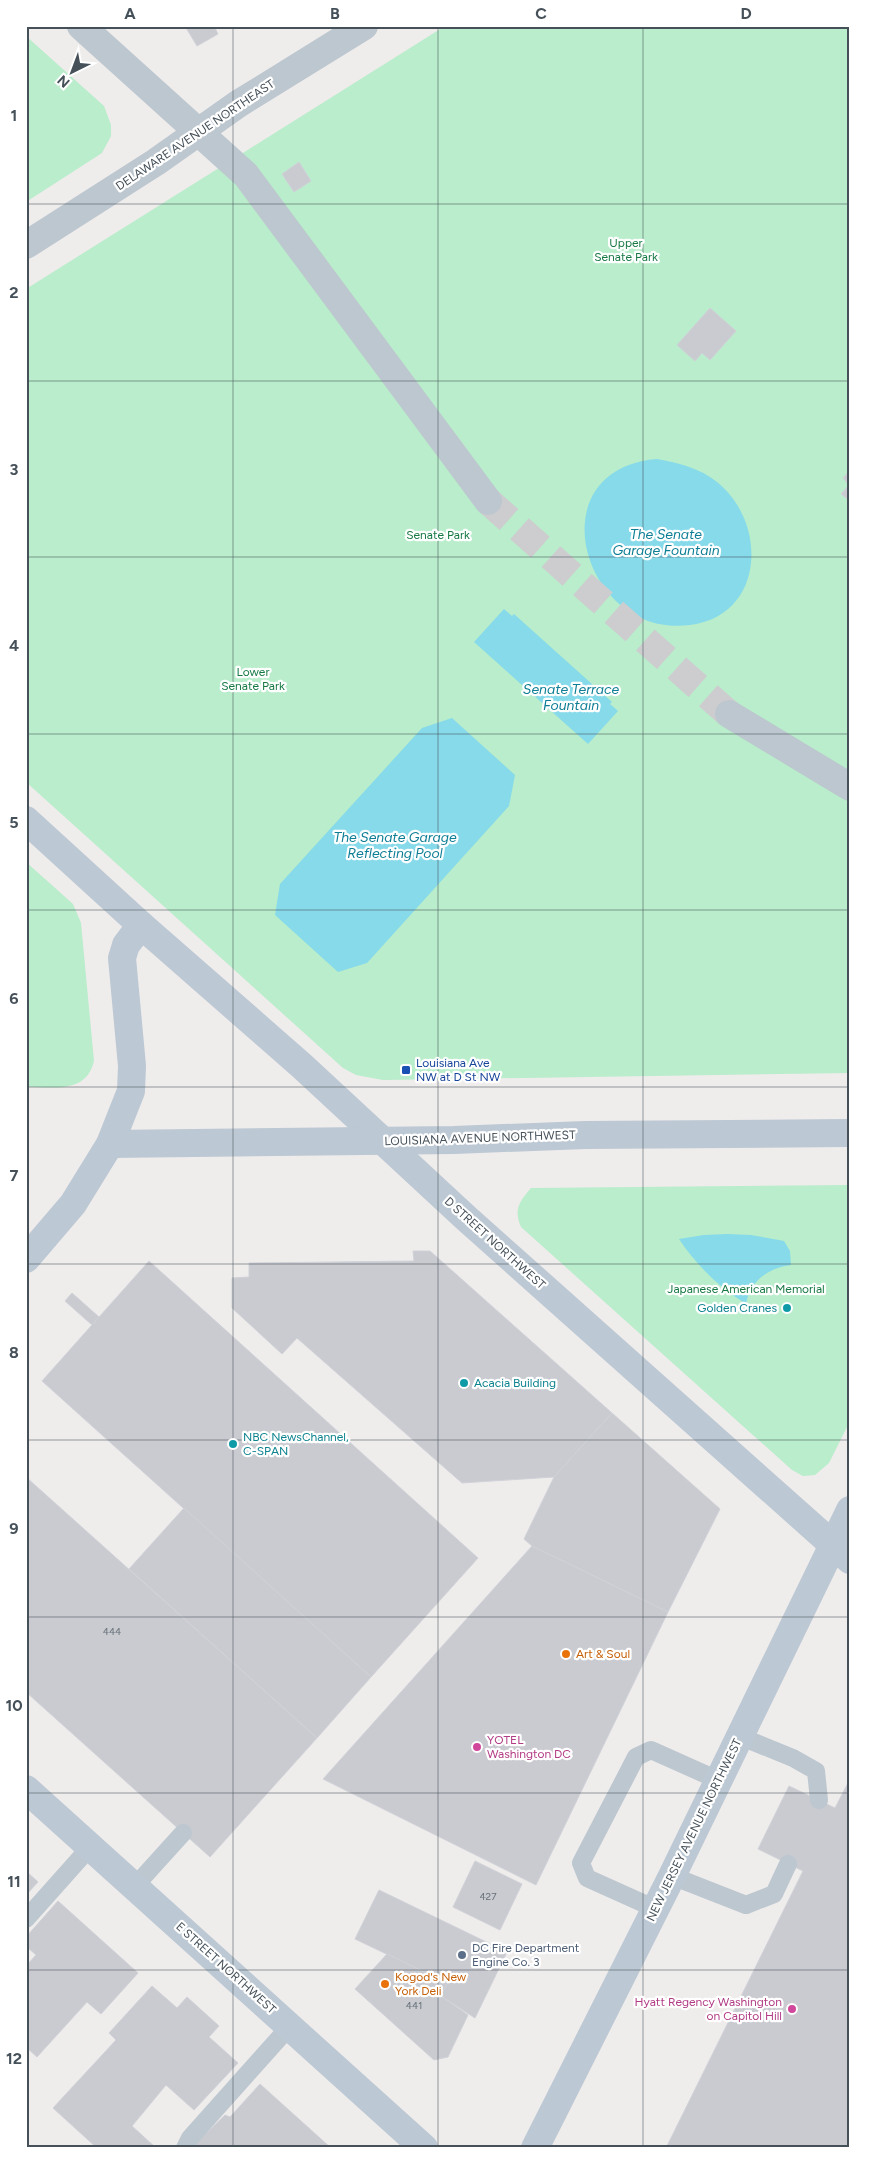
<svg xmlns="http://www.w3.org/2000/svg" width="876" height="2174" font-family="Figtree,sans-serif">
  <rect width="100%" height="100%" fill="#efecec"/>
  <!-- green -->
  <g fill="#b9edcb">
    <path d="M445,26H850V1073L383,1080L356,1075L343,1068L26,782V289Z"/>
    <path d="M26,36L104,106L111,125V136L102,153L26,202Z"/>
    <path d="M26,862L73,904L81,923L94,1061C86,1094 54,1087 26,1087Z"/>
    <path d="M850,1185V1421L829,1463L815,1475L803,1476L792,1470L521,1227C513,1209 520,1201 531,1188Z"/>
  </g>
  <!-- water -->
  <g fill="#86daea">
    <path d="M657,459C678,463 700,468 717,482C768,523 765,615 690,625C583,639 534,469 657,459Z"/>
    <path d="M504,609L512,616L514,614L612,702L610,704L618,711L588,744L474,642Z"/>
    <path d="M452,718L515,775L509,806L367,963L338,972L275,915L280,884L422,728Z"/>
    <path d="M727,1234L751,1235L784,1241L790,1251L791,1265C768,1268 750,1281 746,1304C719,1287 697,1266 679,1239L704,1235Z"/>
  </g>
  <!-- building -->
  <g fill="#c9cbd1" stroke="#d0d2d8">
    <path d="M185,26H214L218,34L197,46Z"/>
    <path d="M299,162L311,181L294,192L282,174Z"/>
    <path d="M710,308L736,331L710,360L702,353L695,361L677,345Z"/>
    <path d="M850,470V501L841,494L849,485L843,478Z"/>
    <path d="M413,1251H430L612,1413L554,1477L462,1483L297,1338L282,1354L232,1308V1278L249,1277V1263L414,1261Z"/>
    <path d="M149,1261L478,1558L371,1677L42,1381Z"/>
    <path d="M72,1293L99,1317L92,1325L65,1301Z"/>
    <path d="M612,1413L720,1509L668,1612L532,1546L524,1539L554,1477Z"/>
    <path d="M26,1477L317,1738L210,1857L26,1692Z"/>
    <path d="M184,1508L371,1677L317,1738L129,1569Z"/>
    <path d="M532,1546L668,1612L536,1885L323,1779Z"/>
    <path d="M850,1779V2148H666L803,1871L758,1849L789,1786L835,1808Z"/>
    <path d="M475,1861L522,1884L500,1930L453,1907Z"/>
    <path d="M26,1871L38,1882L26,1895Z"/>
    <path d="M379,1890L507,1952L475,2018L441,1996L447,1983L355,1939Z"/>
    <path d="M58,1901L138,1973L101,2014L87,2002L37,2057L26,2047V1966L36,1955L26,1946V1937Z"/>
    <path d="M387,1954L447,1983L441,1996L468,2015L448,2057L434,2060L355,1989Z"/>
    <path d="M152,1986L177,2008L187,1997L219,2026L209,2037L238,2063L194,2110L166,2085L132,2126L156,2148H97L53,2108L116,2040L109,2033Z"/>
    <path d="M260,2084L331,2148H194L197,2142L225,2115L230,2117Z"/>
  </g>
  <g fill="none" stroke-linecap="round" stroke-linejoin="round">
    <!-- street-tunnel -->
    <path stroke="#cdcdcf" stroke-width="28" stroke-dasharray="28 14" stroke-linecap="butt" d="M488,501L729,714"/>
    <!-- lane -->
    <g stroke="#bdc7cf" stroke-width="18">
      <path d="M739,1736L793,1758L816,1771L819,1800"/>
      <path d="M672,1876L746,1905L774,1894L788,1864"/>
      <path d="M135,1886L183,1833"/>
      <path d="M656,1909L587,1878L581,1863L636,1757L651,1750L718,1780"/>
      <path d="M26,1919L91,1846"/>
      <path d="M185,2148L190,2138L290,2026"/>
    </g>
    <!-- street -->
    <g stroke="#bdc7cf" stroke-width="28">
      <path d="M81,26L246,175L488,501"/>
      <path d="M26,245L156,162L238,104L364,26"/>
      <path d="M729,714L850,787"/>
    </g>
    <!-- secondary -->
    <g stroke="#bcc8d3" stroke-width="28">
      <path d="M26,820L141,925L302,1066L466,1218L850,1560"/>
      <path d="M110,1144L454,1140L585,1135L850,1133"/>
      <path d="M26,1259L73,1204L110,1144L131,1091L132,1066L122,958L126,945L141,925"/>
      <path d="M26,1789L424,2148"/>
      <path d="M535,2148L672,1876L850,1510"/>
    </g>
  </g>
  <!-- grid -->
  <path fill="none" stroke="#455059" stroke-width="1" stroke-opacity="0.55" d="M233,26V2148M438,26V2148M643,26V2148M26,204H850M26,381H850M26,557H850M26,734H850M26,910H850M26,1087H850M26,1264H850M26,1440H850M26,1617H850M26,1793H850M26,1970H850"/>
  <!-- markers -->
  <rect fill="#1a4fb4" stroke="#fff" stroke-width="2" x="401" y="1065" width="10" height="10" rx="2.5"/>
  <g fill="#0f9aa8" stroke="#fff" stroke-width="2">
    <circle cx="787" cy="1308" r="5"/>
    <circle cx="464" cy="1383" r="5"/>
    <circle cx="233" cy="1444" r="5"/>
  </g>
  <g fill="#e8710a" stroke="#fff" stroke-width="2">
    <circle cx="566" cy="1654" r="5"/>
    <circle cx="385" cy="1984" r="5"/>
  </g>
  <g fill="#d1479c" stroke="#fff" stroke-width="2">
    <circle cx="477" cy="1747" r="5"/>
    <circle cx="792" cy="2009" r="5"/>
  </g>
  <circle fill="#5c6f8a" stroke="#fff" stroke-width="2" cx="462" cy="1955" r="5"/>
  <g text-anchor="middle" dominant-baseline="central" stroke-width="4.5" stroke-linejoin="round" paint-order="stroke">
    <!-- number labels -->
    <g font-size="10" fill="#666f77">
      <text x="112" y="1631">444</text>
      <text x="488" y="1896">427</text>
      <text x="414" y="2005">441</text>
    </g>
    <!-- street labels -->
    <g font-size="12" fill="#455059" stroke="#fff">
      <text transform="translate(195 135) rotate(-34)">DELAWARE AVENUE NORTHEAST</text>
      <text transform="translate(480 1138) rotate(-2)">LOUISIANA AVENUE NORTHWEST</text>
      <text transform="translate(495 1243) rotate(42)">D STREET NORTHWEST</text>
      <text transform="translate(694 1830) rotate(-64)">NEW JERSEY AVENUE NORTHWEST</text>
      <text transform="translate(226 1968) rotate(42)">E STREET NORTHWEST</text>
    </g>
    <!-- park labels -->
    <g font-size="12" fill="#177944" stroke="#fff">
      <text x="626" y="243">Upper<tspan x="626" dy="14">Senate Park</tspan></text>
      <text x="438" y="535">Senate Park</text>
      <text x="253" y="672">Lower<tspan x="253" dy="14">Senate Park</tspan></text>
      <text x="746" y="1289">Japanese American Memorial</text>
    </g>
    <!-- transit labels -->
    <g font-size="12" fill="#164399" stroke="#fff" text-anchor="start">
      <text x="416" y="1063">Louisiana Ave<tspan x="416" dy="14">NW at D St NW</tspan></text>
    </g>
    <!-- culture labels -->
    <g font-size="12" fill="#0d838f" stroke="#fff" text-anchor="start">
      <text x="777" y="1308" text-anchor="end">Golden Cranes</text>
      <text x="474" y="1383">Acacia Building</text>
      <text x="243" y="1437">NBC NewsChannel,<tspan x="243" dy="14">C-SPAN</tspan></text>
    </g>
    <!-- food labels -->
    <g font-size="12" fill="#c56008" stroke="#fff" text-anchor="start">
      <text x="576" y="1654">Art &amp; Soul</text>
      <text x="395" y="1977">Kogod's New<tspan x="395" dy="14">York Deli</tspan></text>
    </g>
    <!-- hotel labels -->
    <g font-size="12" fill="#b23c85" stroke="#fff" text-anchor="start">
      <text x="487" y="1740">YOTEL<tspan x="487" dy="14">Washington DC</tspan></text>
      <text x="782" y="2002" text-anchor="end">Hyatt Regency Washington<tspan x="782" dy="14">on Capitol Hill</tspan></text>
    </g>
    <!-- service labels -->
    <g font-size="12" fill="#4e5e75" stroke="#fff" text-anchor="start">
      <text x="472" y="1948">DC Fire Department<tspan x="472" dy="14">Engine Co. 3</tspan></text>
    </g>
    <!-- water labels -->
    <g font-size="14" font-style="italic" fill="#0d7e95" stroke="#fff">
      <text x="666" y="534">The Senate<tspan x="666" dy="16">Garage Fountain</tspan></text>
      <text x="571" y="689">Senate Terrace<tspan x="571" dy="16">Fountain</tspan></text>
      <text x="395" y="837">The Senate Garage<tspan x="395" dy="16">Reflecting Pool</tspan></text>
    </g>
  </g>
  <!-- border -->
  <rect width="876" height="2174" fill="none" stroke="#ffffff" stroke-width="55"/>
  <!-- north arrow -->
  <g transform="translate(72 72) rotate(222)" stroke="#ffffff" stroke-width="4" paint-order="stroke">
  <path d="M0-4L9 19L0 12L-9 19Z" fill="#455059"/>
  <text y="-8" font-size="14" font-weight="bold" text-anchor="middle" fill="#455059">N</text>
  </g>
  <rect x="28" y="28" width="820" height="2118" fill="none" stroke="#455059" stroke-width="2"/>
  <g font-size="16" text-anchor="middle" font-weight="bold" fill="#455059">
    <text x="130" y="19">A</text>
    <text x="335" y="19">B</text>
    <text x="541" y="19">C</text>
    <text x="746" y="19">D</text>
    <text x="14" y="121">1</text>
    <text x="14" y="298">2</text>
    <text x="14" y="475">3</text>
    <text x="14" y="651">4</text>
    <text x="14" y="828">5</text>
    <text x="14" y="1004">6</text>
    <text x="14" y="1181">7</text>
    <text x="14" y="1358">8</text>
    <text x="14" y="1534">9</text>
    <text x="14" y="1711">10</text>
    <text x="14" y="1887">11</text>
    <text x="14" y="2064">12</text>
  </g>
</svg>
